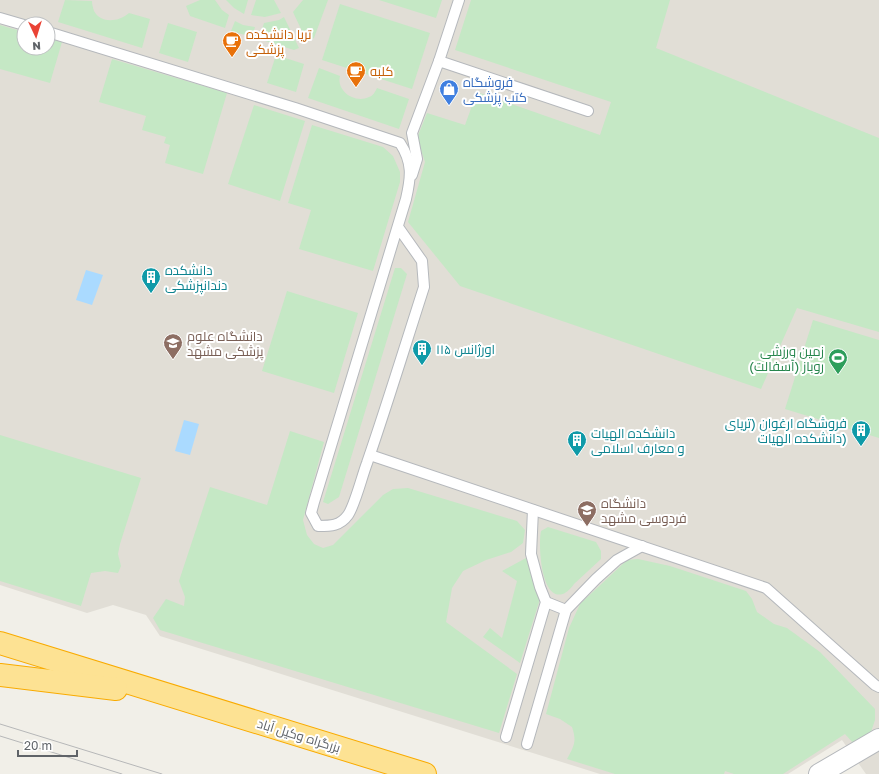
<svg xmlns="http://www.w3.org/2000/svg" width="879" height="774" font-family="'Golos Text',Cairo,sans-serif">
  <rect width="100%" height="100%" fill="#f1efe8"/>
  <!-- education -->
  <path fill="#e1ded6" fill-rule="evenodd" d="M0,0H879V774H866L842,740L788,774H600L160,636L146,615L113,605L87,613L0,585ZM24,24H48V48H24Z"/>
  <!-- green -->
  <g fill="#c5e8c5">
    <path d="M65,0L92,1C92,4 93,8 94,11C101,24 119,22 129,13L150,19L142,48L58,22Z"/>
    <path d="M200,0H215L222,10L229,15L225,28L190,16L186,6Z"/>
    <path d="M226,0H248L244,14L234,8Z"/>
    <path d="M256,0H274L281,13L265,17L251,15Z"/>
    <path d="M303,0H328L314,38L307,42L293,12Z"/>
    <path d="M379,0H442L436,18Z"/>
    <path d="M471,0H670L656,48L879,138V332L797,308L761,389L460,286L408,222L425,162L417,138L427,113L465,125L477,92L600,135L611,102L455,50Z"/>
    <path d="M340,4L430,33L412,89L322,60Z"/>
    <path d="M284,17L299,48L294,50L259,39L264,23L279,20Z"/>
    <path d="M235,21L243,25L255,27L252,37L231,31Z"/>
    <path d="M168,23L197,32L188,62L159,53Z"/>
    <path d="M0,25L24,32V48H48V38L62,42L50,83L0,69Z"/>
    <path d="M276,55L304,64L296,92L267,83Z"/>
    <path d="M112,59L227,93L203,174L165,163L170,145L164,143L166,137L142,130L146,116L99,102Z"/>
    <path d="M319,68L340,76C336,91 355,104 369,97C373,96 375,92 377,88L409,99L399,129L308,98Z"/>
    <path d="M254,105L305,121L280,201L228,184Z"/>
    <path d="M312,125L383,147L393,156L400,172V182L373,271L299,249L311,210L288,203Z"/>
    <path d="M395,268H401L407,274L339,497L328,504L323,502Z"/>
    <path d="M287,291L358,313L334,393L262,371Z"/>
    <path d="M813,320L879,340V438L785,409Z"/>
    <path d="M290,431L324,442L303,520L307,535L314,544L323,548L333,545L383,495L393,489L408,488L517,521L525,530L523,543L511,552L486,560L463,571L452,588L446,622L517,674L499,733L160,630L153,618L166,599L184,606L185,597L179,581L210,487L267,505Z"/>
    <path d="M0,435L141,478L120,544L118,554L121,566L118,573L105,571L91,573L81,606L0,581Z"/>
    <path d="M548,527L596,542L601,551V559C592,567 583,576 574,584C572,587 568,591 565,593C541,605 538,544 541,531Z"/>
    <path d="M526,558C535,571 531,586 540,599L520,663L483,637L490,628L502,638L517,581L502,571Z"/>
    <path d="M638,559L670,566L746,591L752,599L757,612L774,624L787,628L820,652L875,709V720L870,735L854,744L845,734L783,774H734L725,771L724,774H615L567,759C574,746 577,742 572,727L560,719L546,714L569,628L580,604L627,560Z"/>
  </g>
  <!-- water -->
  <g fill="#aadaff">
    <path d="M86,270L103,275L92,305L76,300Z"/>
    <path d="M184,420L199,424L190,455L175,451Z"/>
  </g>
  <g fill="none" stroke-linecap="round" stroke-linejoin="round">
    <!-- lane casing -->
    <g stroke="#b5b8bc" stroke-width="12">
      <g id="lane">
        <path d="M0,18L24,25"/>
        <path d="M48,32L295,108L400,143C413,163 411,177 406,199L314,502L311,513L318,526C331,526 340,526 348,515C355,505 362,476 367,463C387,405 405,346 424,287L422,261L398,227"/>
        <path d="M439,61L459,0"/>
        <path d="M412,175L417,159L412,133L439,61L588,111"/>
        <path d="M370,455L766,588L875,685L879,687"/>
        <path d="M546,602L566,610"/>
        <path d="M506,737L546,602L540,587L531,554L533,510"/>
        <path d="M527,744L566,610L596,579L617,560L642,546"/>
      </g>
    </g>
    <!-- street casing -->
    <g stroke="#b5b8bc" stroke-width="22">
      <path id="street" d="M819,774L879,739"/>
    </g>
    <!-- highway casing -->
    <g stroke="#f9ab00" stroke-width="24">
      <g id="highway">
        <path d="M0,643L425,774"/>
        <path d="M0,675L116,689"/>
      </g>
    </g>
    <!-- lane -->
    <use href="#lane" stroke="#fff" stroke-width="10"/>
    <!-- street -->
    <use href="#street" stroke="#fff" stroke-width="20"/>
    <!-- highway -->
    <use href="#highway" stroke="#fde293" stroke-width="22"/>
    <!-- tram -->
    <g stroke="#b6b7b8" stroke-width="1">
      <path d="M0,724L162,774"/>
      <path d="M0,736L122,774"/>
    </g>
  </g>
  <!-- icons -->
  <defs>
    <g id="cafe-pin" transform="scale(1)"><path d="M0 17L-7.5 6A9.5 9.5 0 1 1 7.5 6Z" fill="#e8710a" stroke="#fff"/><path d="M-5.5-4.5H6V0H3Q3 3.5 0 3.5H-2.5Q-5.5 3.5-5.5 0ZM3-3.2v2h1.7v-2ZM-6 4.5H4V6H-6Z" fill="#fff"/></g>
    <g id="shop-pin" transform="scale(1)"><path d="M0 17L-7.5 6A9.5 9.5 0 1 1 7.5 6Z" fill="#3f7fe0" stroke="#fff"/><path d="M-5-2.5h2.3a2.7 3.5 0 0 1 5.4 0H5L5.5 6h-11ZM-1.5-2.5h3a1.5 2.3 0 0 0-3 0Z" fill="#fff"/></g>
    <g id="building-pin" transform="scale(1)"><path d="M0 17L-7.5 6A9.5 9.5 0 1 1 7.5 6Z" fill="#0f9aa8" stroke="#fff"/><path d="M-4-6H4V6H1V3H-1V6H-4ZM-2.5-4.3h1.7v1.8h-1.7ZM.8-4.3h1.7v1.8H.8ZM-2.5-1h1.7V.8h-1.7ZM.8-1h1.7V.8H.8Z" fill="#fff"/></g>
    <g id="university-pin" transform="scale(1)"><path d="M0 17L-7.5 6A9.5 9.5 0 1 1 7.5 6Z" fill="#8d6e63" stroke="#fff"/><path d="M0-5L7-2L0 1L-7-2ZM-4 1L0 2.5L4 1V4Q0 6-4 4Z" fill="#fff"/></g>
    <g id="stadium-pin" transform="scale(1)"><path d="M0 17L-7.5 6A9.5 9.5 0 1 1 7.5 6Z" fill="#2e9e5b" stroke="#fff"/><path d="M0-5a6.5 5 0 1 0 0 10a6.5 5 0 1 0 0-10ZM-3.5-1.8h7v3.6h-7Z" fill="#fff"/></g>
  </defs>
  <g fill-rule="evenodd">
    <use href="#cafe-pin" x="232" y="41"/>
    <use href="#cafe-pin" x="356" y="71"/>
    <use href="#shop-pin" x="449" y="89"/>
    <use href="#building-pin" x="151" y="277"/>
    <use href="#university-pin" x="173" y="343"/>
    <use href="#building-pin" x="422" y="349"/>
    <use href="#stadium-pin" x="838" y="358"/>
    <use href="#building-pin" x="861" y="430"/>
    <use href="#building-pin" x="577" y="440"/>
    <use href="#university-pin" x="587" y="510"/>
  </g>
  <g text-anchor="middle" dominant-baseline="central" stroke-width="4" stroke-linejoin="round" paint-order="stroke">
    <!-- food labels -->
    <g font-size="13" fill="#c56008" stroke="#fff" text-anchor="start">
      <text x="246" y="34">تریا دانشکده<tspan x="246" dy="15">پزشکی</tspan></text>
      <text x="370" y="71">کلبه</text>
    </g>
    <!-- shop labels -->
    <g font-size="13" fill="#366cbe" stroke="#fff" text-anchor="start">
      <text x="463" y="82">فروشگاه<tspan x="463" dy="15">کتب پزشکی</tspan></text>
    </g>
    <!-- culture labels -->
    <g font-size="13" fill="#0d838f" stroke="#fff" text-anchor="start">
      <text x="165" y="270">دانشکده<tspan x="165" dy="15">دندانپزشکی</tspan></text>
      <text x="436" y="349">اورژانس ۱۱۵</text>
      <text x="847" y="423" text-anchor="end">فروشگاه ارغوان (تریای<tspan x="847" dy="15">دانشکده الهیات)</tspan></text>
      <text x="591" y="433">دانشکده الهیات<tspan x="591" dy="15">و معارف اسلامی</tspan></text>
    </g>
    <!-- education labels -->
    <g font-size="13" fill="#785e54" stroke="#fff" text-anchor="start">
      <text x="187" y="336">دانشگاه علوم<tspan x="187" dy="15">پزشکی مشهد</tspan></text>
      <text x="601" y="503">دانشگاه<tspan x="601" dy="15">فردوسی مشهد</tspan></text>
    </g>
    <!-- leisure labels -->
    <g font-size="13" fill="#27864d" stroke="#fff" text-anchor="end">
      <text x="824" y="351">زمین ورزشی<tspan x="824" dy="15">روباز (آسفالت)</tspan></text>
    </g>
    <!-- street labels -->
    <g font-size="13" fill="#5f6368" stroke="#fff">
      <text transform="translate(299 735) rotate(17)">بزرگراه وکیل آباد</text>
    </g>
  </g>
  <!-- north arrow -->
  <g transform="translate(36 36) rotate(176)"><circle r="19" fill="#ffffff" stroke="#bfc1c3"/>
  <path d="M0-3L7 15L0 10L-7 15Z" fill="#ea4335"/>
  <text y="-6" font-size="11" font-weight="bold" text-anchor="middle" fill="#5f6368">N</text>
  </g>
  <!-- scale -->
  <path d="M18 750v6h59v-6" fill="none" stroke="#5f6368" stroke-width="2"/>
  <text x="24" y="750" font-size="12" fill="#5f6368" stroke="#ffffff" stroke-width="3" paint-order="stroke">20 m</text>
</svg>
